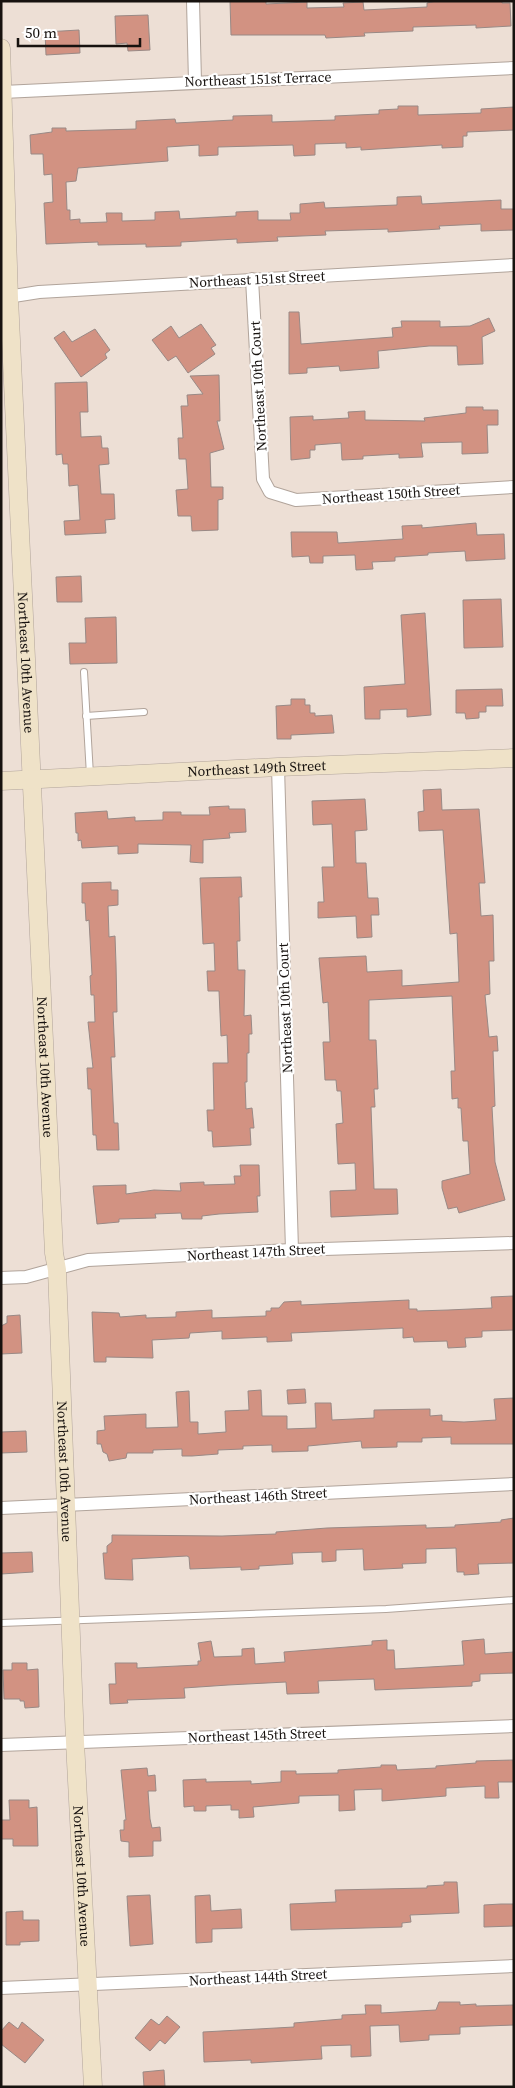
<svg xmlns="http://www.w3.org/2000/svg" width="515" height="2088" font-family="'Source Serif 4',serif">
  <rect width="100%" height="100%" fill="#eddfd5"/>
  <!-- building -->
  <g fill="#d29282" stroke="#998985">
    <path d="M230,1H266V4L307,2V8L344,7L343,3L363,2L364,10L427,7V3L436,1H502V3H510L511,26L476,28V25L413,27V31L364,33L365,36L326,38L325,35H231Z"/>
    <path d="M148,15L150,50L128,51L127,43L116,44L115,16Z"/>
    <path d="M79,30L80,53L46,55L45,32Z"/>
    <path d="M398,106H418V115L481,113V109L514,107V130L467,132V136H463V147L442,148V145L361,150V147L346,148V143L315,144V155L294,156L293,145L218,147V155L199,156V145L167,147L168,161L78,168L76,181L66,182L67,210H70V220L80,219V223L107,222L106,213H122V221L155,220V212L179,211L180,219L236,216V212L258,211V220H291L290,213H300V204L324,202L325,208L397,205V197L421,196L422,204L501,200V209H514V230L481,231V224L439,226L440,229L388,232V229L325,231L326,235L277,237L278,241L237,243V239L181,242V246L146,247V244L98,245V242L46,244L44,203L53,202L52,174L44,175L43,154H31L30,135L52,132V128H66V131L136,129V121L175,119L176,123L233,120V116L272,115V122L335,120V116L379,114V110L398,109Z"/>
    <path d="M289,312H299L301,344L393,337L392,328L402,327L401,321H440V327L470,326L489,318L495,331L482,337L483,364L458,365L457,346H429L378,351L379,368L340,371L339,366L307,368V373L289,374Z"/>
    <path d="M201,324L216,345L211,348L215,354L188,373L176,356L168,361L152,340L171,326L179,338Z"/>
    <path d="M95,329L110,350L105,354L107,358L81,377L54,338L64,331L72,342Z"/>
    <path d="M219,375L220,421H217L224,449L210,453L211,487H223V499L218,500V530L192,531L191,516H178L176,490L188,489L186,459H179L178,438H183L181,406H188L187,395L203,394L190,376Z"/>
    <path d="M87,382L88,412H80L81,437L101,436L102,448H108L109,464L99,465L101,494H114L115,519L105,520L106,533L65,535L64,521L80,520L78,485L69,486L68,464H63L62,454L56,455L55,383Z"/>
    <path d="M466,407H483V410H498V425H487L488,453L462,454V442L421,443L423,457L399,458V454L363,456V459L342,460L341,443L315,445V450H310V458L291,460L290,417L313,416V420L349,418L348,412L365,411V420L425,421L424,418L466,413Z"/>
    <path d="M476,523L477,535L504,534L505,559L466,561L465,551L428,553V555L395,557V561L372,562L373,569L356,570L355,555L323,556V563H310L309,556L292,557L291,532H337L338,543L403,539L402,526L422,525V528Z"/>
    <path d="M81,576L82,602H57L56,577Z"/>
    <path d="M501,599L503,647L464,648L463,600Z"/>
    <path d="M425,613L431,715L407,717V709L380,710V719H365L364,687L405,684L401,615Z"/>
    <path d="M116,617L117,663L70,664L69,643H86L85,618Z"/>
    <path d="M502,689L503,706H486V712H479V718L466,719L465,713H456V690Z"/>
    <path d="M291,699H305V705H310V713H315V716L332,715L334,733L291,735V739H277L276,706L291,705Z"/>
    <path d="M441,789L442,810L479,809L485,883H479L481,916L493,915L494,961H489L490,994L485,995L489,1037L497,1036L498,1051H493L495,1106L492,1107L495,1162L505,1200L459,1213L457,1207L448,1209L442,1188V1181L470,1174L468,1141H463L461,1108H458V1098L452,1099L451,1071H455L452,996L369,1000V1040H376L378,1089H374L375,1107H371L374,1189H397L398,1214L331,1217L330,1191L356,1190L355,1163L338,1164L336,1124L343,1123L341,1091H337L336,1080H325L323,1042H330L328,1002L323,1003L319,958L366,956L367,972L402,970V986L459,982L457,933L450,934L443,830L419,831L418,812L424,811L423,790Z"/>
    <path d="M365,799L367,830L355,831L356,863H366L368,898H378L379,915H371L372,937L357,938L356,916L318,918V902H324L322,867H334L332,824L313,825L312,801Z"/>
    <path d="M229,806V809H245L246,832L229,833L230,838L203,840V863L190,862L191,845L138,844V853L118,854V846L82,848L81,840L78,841V833H76L75,813L107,811L108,819L135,817V821L163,820V812H181V815H210L209,807Z"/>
    <path d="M241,877L242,897H239L240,941H237L238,970H245L244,1016L251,1015L252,1034H249V1053H247V1082H245L246,1109L252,1108L254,1128H250L251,1145L213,1147L212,1131H208L207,1110H214L213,1063H228L227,1035L221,1036L219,991H208L207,971H215L214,943L203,944L200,878Z"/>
    <path d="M111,882V890H118V905L108,906L109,937L115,936L116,964L117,1012H113L115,1057H111L114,1123H118L119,1150H97L96,1135H93L91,1089H88L87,1068H93L88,1022H95L94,995H91L90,976L92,975L89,920L86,921L85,903H82V883Z"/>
    <path d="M240,1165H259L260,1196H257L258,1212L219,1214L202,1216V1219H182L181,1213L155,1214L156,1218L119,1219V1222L97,1224L93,1186L126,1185V1194L154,1190L181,1191L180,1183L204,1182V1185L235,1184L234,1176H241Z"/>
    <path d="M514,1296V1330L482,1331V1337L465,1338L466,1347L448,1348L447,1341L414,1342L413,1337L403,1338V1328L291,1333L292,1341L267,1342V1337L222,1339V1331L190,1333L189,1338L152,1340L153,1358L106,1357V1362H94L92,1312L119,1313L120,1317L146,1315V1318L176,1317V1312L212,1310V1318L266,1316V1311H271V1308H279L284,1302L301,1301V1305L409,1300V1309H417V1311L448,1310L492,1308L491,1297Z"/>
    <path d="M20,1315L22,1353L1,1354V1326L7,1323V1316Z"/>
    <path d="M305,1389L306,1403L288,1404L287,1390Z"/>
    <path d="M261,1390L262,1416H287V1429L316,1428L315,1403H331L332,1420L374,1418V1410L430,1409V1416L442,1415V1421L464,1422L496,1420L494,1399L514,1398V1444H451V1437L422,1438V1442H397V1447L362,1448L361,1441L308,1446V1451L272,1452V1445L243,1446V1449L218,1450V1454L192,1456H182V1449L153,1450V1453H127L126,1458L109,1461L107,1454L103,1452L101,1444H97V1431L105,1430L104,1416L146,1414V1428L178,1427L176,1392L189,1391L190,1422H198V1434L226,1432L225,1411L249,1410L248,1391Z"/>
    <path d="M26,1431L27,1452L1,1453V1432Z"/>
    <path d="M514,1518V1563L478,1564L479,1574L464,1575V1572H457L456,1548L426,1549V1563L402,1564L403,1568L364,1570L363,1549L336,1550V1561L322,1562V1552L292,1553L293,1564L259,1566V1569L241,1570V1567L190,1569L189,1557L187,1556L132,1559L133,1580L105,1579L103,1553H107V1546L112,1542V1535L222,1536L276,1534V1532L327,1528L426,1525V1528L455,1527V1525L501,1522V1520Z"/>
    <path d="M32,1552L33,1572L1,1574V1553Z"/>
    <path d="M484,1639L485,1654L514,1652V1673L480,1674V1681L472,1682V1686L375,1690L374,1679L318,1681L319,1693L287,1694L286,1682L228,1685L184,1688L185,1698L127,1700L128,1703L110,1704L109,1684H116L115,1663H137V1668L198,1665V1661H201L198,1643L211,1641L214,1657L242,1656V1649L254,1648L255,1664L285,1662L284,1652L372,1645V1641L387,1640V1650H394L395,1669L464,1665L462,1641Z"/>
    <path d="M12,1663H27V1670L38,1669L39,1707L25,1708L24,1701H20V1699H4L3,1670H12Z"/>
    <path d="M513,1760L514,1782H498L499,1798H485V1786L446,1788V1796L382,1801V1789L354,1790L355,1810L339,1811V1795L299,1796V1803L253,1807L254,1817L239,1818V1810H231V1805L206,1806V1811H194V1806L184,1807L183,1780L206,1779V1782L251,1781V1784L281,1782V1771H296V1774L338,1773V1770L381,1767V1765H396L397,1770L436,1768V1766L476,1763V1761Z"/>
    <path d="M147,1768L148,1776L155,1775L156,1791H148L150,1819L152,1828L160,1827L161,1841H153V1856L129,1857V1842L121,1841L120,1830H124V1820H126L121,1770Z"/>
    <path d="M9,1800H29V1808L37,1807L38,1846H13V1839H1V1820H10Z"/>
    <path d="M444,1882H457L459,1913L410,1915L411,1922L402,1923V1927L291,1930L290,1904L336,1902L335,1890L427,1888V1886L444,1885Z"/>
    <path d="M150,1895L153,1944L130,1946L127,1896Z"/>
    <path d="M210,1895L211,1911L241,1909L242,1928L212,1929V1942L196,1943L195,1896Z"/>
    <path d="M501,1904H514V1926L484,1927V1905Z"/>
    <path d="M23,1911V1920H39V1941L20,1942V1945H6V1912Z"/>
    <path d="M439,2002H460V2005L476,2004V2006L514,2005V2025L460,2027V2034L429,2035V2040L400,2042L399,2025L370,2026L371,2056L351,2057V2045L321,2046L322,2059L251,2063V2060L204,2062L203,2032L294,2027V2023L342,2019V2015L366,2014L365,2005H381V2013L436,2010Z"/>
    <path d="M167,2016L180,2027L165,2044L160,2040L150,2051L135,2038L151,2019L159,2025Z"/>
    <path d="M9,2022L18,2029L22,2022L44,2040L25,2063L1,2044V2031Z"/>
    <path d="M164,2070L165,2087H144L143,2072Z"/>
  </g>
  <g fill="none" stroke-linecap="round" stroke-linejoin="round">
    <!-- lane casing -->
    <g stroke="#b1a49b" stroke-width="8">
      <g id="lane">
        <path d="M84,672L90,775"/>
        <path d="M86,716L144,712"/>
        <path d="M1,1623L386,1609L514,1600"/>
      </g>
    </g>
    <!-- street casing -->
    <g stroke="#b1a49b" stroke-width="14">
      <g id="street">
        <path d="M193,1L195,82"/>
        <path d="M3,92L514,68"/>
        <path d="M252,279L263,479L270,492L296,500L514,487"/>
        <path d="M1,298L39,292L514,265"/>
        <path d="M278,767L292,1250"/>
        <path d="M1,1278L26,1277L88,1260L292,1250L514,1243"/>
        <path d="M1,1508L514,1484"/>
        <path d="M1,1745L514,1726"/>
        <path d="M1,1988L514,1966"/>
      </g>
    </g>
    <!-- secondary casing -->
    <g stroke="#b1a49b" stroke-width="19">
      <g id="secondary">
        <path id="s1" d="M1,48L9,298L54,1253L57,1270L75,1742L93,2087"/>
        <path id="s2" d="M1,781L278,767L514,758"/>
      </g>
    </g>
    <!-- lane -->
    <use href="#lane" stroke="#fff" stroke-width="6"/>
    <!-- street -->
    <use href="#street" stroke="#fff" stroke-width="12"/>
    <!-- secondary -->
    <use href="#secondary" stroke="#efe2c8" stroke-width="18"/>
  </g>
  <g text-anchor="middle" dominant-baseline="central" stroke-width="4.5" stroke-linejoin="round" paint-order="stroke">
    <!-- street labels -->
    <g font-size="14" fill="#17120f" stroke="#fff">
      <text transform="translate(258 79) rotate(-2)">Northeast 151st Terrace</text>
      <text transform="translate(257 279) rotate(-3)">Northeast 151st Street</text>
      <text transform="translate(258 386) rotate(-93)">Northeast 10th Court</text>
      <text transform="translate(391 494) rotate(-4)">Northeast 150th Street</text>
      <text stroke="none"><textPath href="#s1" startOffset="615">Northeast 10th Avenue</textPath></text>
      <text stroke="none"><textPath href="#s2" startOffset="256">Northeast 149th Street</textPath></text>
      <text transform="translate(285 1008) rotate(-92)">Northeast 10th Court</text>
      <text stroke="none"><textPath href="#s1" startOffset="1020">Northeast 10th Avenue</textPath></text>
      <text transform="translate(256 1252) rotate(-3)">Northeast 147th Street</text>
      <text stroke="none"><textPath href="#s1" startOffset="1425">Northeast 10th Avenue</textPath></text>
      <text transform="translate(258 1496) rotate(-3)">Northeast 146th Street</text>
      <text transform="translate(257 1735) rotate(-2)">Northeast 145th Street</text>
      <text stroke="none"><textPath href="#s1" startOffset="1830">Northeast 10th Avenue</textPath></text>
      <text transform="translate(258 1977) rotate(-3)">Northeast 144th Street</text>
    </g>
  </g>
  <!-- border -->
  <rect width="515" height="2088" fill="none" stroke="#17120f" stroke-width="5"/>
  <!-- scale -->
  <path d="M18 38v8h122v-8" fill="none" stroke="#17120f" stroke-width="2.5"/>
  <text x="25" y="38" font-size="15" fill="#17120f" stroke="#ffffff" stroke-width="4" paint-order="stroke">50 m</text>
</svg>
